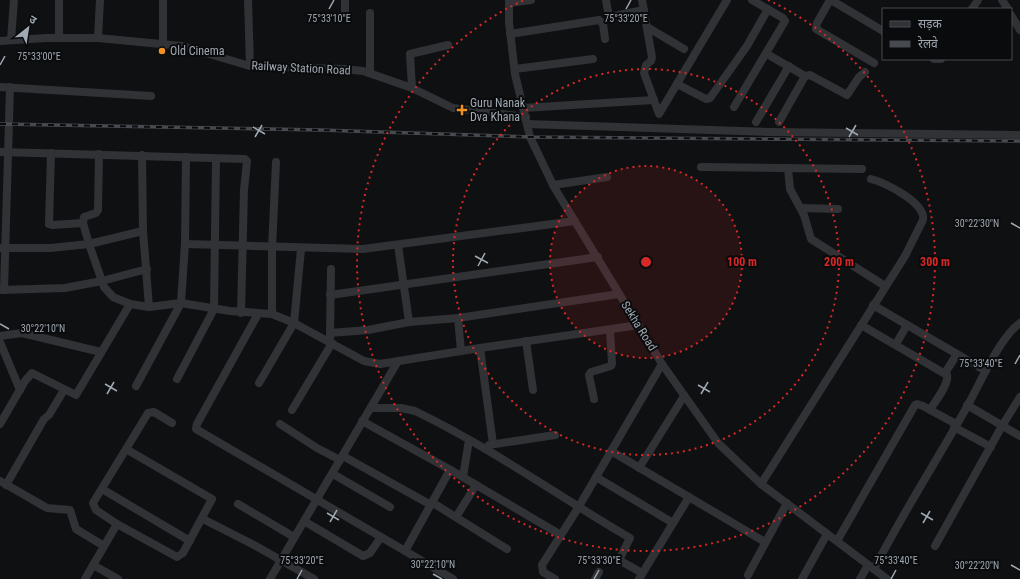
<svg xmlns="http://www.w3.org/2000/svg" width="1020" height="579" font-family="'Roboto Condensed','Noto Sans Devanagari',sans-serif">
  <rect width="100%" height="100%" fill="#0f1011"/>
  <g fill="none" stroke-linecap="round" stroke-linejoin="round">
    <!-- minor -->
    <g stroke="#303236" stroke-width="8">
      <path d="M163,0V44"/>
      <path d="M248,0L250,66"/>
      <path d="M345,0V11"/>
      <path d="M509,0V22L515,74L530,137L554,187L662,364L718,443L761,484L887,579"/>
      <path d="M606,0L609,17L644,10"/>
      <path d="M642,0L652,57L651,61L646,65L644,73L659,114L727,0"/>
      <path d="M830,0L817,23L816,29L874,63"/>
      <path d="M831,0L883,31"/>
      <path d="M1002,0L1008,9"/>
      <path d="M509,3L531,0"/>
      <path d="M972,9L978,0"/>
      <path d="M1011,15L1020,30"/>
      <path d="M647,27L684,49"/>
      <path d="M510,34L599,20L603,24L605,39"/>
      <path d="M59,38V0"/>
      <path d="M98,38L100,0"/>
      <path d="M11,40L14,0"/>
      <path d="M0,41L46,38H98L182,46L250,66L344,69L363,71L412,88L453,108L526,117"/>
      <path d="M767,54L805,76L779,122"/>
      <path d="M934,59H941"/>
      <path d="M515,69L593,59"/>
      <path d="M370,73V13"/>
      <path d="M805,76L810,75L847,95L859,77L865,72"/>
      <path d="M677,84L706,99L710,98L747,46L768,9"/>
      <path d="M0,87L151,96"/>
      <path d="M412,88L410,54L448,45"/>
      <path d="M734,107L785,21L783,18L752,0"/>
      <path d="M523,108L654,100"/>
      <path d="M756,122L789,66"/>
      <path d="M527,124L769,132L1020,135"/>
      <path d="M0,152L245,159L247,161L244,190L241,313"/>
      <path d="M51,153L49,224L52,225L83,223"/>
      <path d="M99,154L98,210L96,213L84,217L83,223L89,244L104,287L113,297L130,304L149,307L181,303L230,311L272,314L294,323L364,361L380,364L480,348L639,325"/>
      <path d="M142,155L143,231L149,307"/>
      <path d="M701,167L862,169"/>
      <path d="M788,168L790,189L804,215L811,239L885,286"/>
      <path d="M553,185L607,177"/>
      <path d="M801,208L838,209"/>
      <path d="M185,244L363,249L575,221"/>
      <path d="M398,245L409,322"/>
      <path d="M0,248H51L89,244L143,231"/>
      <path d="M0,290L65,288L102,281L147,269"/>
      <path d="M4,290L10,87"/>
      <path d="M330,295L598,257"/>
      <path d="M873,305L986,371"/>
      <path d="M258,314L197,424L196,429L453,579"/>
      <path d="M272,314V248L276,162"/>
      <path d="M458,318L461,351"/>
      <path d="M861,325L947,375C949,385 935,401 930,410"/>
      <path d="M330,333L368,330L409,322L458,318L619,294"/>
      <path d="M0,336L22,333L101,352"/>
      <path d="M330,337L331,269"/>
      <path d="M526,341L533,390"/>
      <path d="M0,342L20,390"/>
      <path d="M896,344L907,325"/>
      <path d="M480,348L493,444"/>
      <path d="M945,373L957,354"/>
      <path d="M177,379L214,309L216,159"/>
      <path d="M259,383L294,323L301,249"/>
      <path d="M136,386L181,303L185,244L186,157"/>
      <path d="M594,399L589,375L591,372L611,366L612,364L610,330"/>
      <path d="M967,405L1020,436"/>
      <path d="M371,408H401L415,411C490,447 558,496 630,538L619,560L642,573"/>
      <path d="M292,410L332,343"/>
      <path d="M362,421L449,469L561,535"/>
      <path d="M0,424L25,381L32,373L76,395L130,304"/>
      <path d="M280,424L317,448L340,460"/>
      <path d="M954,427L991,447"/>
      <path d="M489,445L555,435"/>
      <path d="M126,449L212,499L183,553L177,557L117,524L96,510L93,503L148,413L154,412L172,423"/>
      <path d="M611,451L765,542"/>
      <path d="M343,456L431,505"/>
      <path d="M639,468L684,396"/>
      <path d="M333,474L390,507"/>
      <path d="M463,477L469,440"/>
      <path d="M596,477L673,523"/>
      <path d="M0,481L47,508L70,510L76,529L104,546"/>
      <path d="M761,484L905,256L923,220C926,203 886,183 871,179"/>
      <path d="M6,485L44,419L49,415L64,390"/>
      <path d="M102,489L190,541"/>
      <path d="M433,503L507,549"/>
      <path d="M238,504L294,537"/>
      <path d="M456,517L476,485"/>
      <path d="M203,519L254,545L314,579"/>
      <path d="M304,521L363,556L370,553L381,537"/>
      <path d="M837,541L915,405L917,404L923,406L956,424"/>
      <path d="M935,546L1002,426L1020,397"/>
      <path d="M405,551L450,470"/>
      <path d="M93,565L118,579"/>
      <path d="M874,569C903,513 937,460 968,405C980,383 1000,337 1020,323"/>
      <path d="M748,575L787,503"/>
      <path d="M85,579L117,524"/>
      <path d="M270,579L398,361"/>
      <path d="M555,579L543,572L542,565L578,508L662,364"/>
      <path d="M595,579L599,572"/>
      <path d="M639,579L689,497"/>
      <path d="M802,579L827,534"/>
      <path d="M860,579L868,565"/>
    </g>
    <!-- rail casing -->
    <g stroke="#474a4f" stroke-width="3.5">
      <path id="rail" d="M0,124L320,130L530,137L1020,141"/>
    </g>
    <!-- rail -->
    <use href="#rail" stroke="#0a0b0c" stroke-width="2" stroke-dasharray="6" stroke-linecap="butt"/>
  </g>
  <!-- ticks -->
  <path fill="none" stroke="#a0a8b2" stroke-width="1.5" d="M329,9L334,0M626,9L631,0M0,65L5,56M253,127L265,134M846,128L858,135M255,137L262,125M849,137L856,125M1011,223L1020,228M475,256L488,263M478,266L485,253M0,324L9,329M1015,364L1020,355M105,384L117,391M698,385L710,392M107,394L114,382M701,394L708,382M327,513L339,520M921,513L933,520M330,522L337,510M923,523L930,511M1011,565L1020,570M433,574L442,579M297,579L302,570M594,579L599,570M891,579L896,570"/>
  <!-- distance rings -->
  <circle cx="646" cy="262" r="96" fill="#d62828" fill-opacity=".12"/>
  <g fill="none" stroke="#d62828" stroke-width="2" stroke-dasharray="2 4">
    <circle cx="646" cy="262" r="96"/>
    <circle cx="646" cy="262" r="193"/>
    <path d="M768 0A289 289 0 1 1 524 0"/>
  </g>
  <!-- markers -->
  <g fill="#f39325" stroke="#0a0b0c" stroke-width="1.5">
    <circle cx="162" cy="51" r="4"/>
    <path d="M460 104h4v4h4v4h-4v4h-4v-4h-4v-4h4z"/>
  </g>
  <g text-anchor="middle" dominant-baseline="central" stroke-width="4" stroke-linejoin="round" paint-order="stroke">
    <!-- poi labels -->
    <g font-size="12" fill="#a0a8b2" stroke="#0a0b0c" text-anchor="start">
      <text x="170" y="51">Old Cinema</text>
      <text x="470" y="103">Guru Nanak<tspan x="470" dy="14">Dva Khana</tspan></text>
    </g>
    <!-- street labels -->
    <g font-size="12" fill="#a0a8b2" stroke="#0a0b0c">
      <text transform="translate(301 68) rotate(3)">Railway Station Road</text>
      <text transform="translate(639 326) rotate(58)">Sekha Road</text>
    </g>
  </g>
  <g font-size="10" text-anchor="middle" fill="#a0a8b2" stroke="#0a0b0c" stroke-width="4" stroke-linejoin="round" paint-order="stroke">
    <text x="626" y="22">75°33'20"E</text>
    <text x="329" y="22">75°33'10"E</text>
    <text x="39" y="60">75°33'00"E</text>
    <text x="977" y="227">30°22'30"N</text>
    <text x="43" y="332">30°22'10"N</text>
    <text x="981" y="367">75°33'40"E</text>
    <text x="302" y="564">75°33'20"E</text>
    <text x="599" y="564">75°33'30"E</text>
    <text x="896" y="564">75°33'40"E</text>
    <text x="433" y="568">30°22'10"N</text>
    <text x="977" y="569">30°22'20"N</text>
  </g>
  <circle cx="646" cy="262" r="6" fill="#d62828" stroke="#0a0b0c" stroke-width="2"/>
  <g font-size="12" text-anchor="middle" font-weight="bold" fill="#d62828" stroke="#0a0b0c" stroke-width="4" stroke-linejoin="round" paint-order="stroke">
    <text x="742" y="266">100 m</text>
    <text x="839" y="266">200 m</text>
    <text x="935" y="266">300 m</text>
  </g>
  <!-- legend -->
  <rect x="882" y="8" width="130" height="52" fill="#0a0b0c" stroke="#464a4e"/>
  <rect x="890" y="21" width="20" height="6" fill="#303236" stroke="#464a4e"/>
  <text x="918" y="28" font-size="12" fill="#a0a8b2">सड़क</text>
  <rect x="890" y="41" width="20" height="6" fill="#474a4f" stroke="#464a4e"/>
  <text x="918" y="48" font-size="12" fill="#a0a8b2">रेलवे</text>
  <!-- north arrow -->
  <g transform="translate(28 28) rotate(30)" stroke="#0a0b0c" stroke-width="3" paint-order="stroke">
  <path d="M0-3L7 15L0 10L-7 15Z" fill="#a0a8b2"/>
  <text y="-6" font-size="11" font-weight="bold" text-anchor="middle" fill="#a0a8b2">उ</text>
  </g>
</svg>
